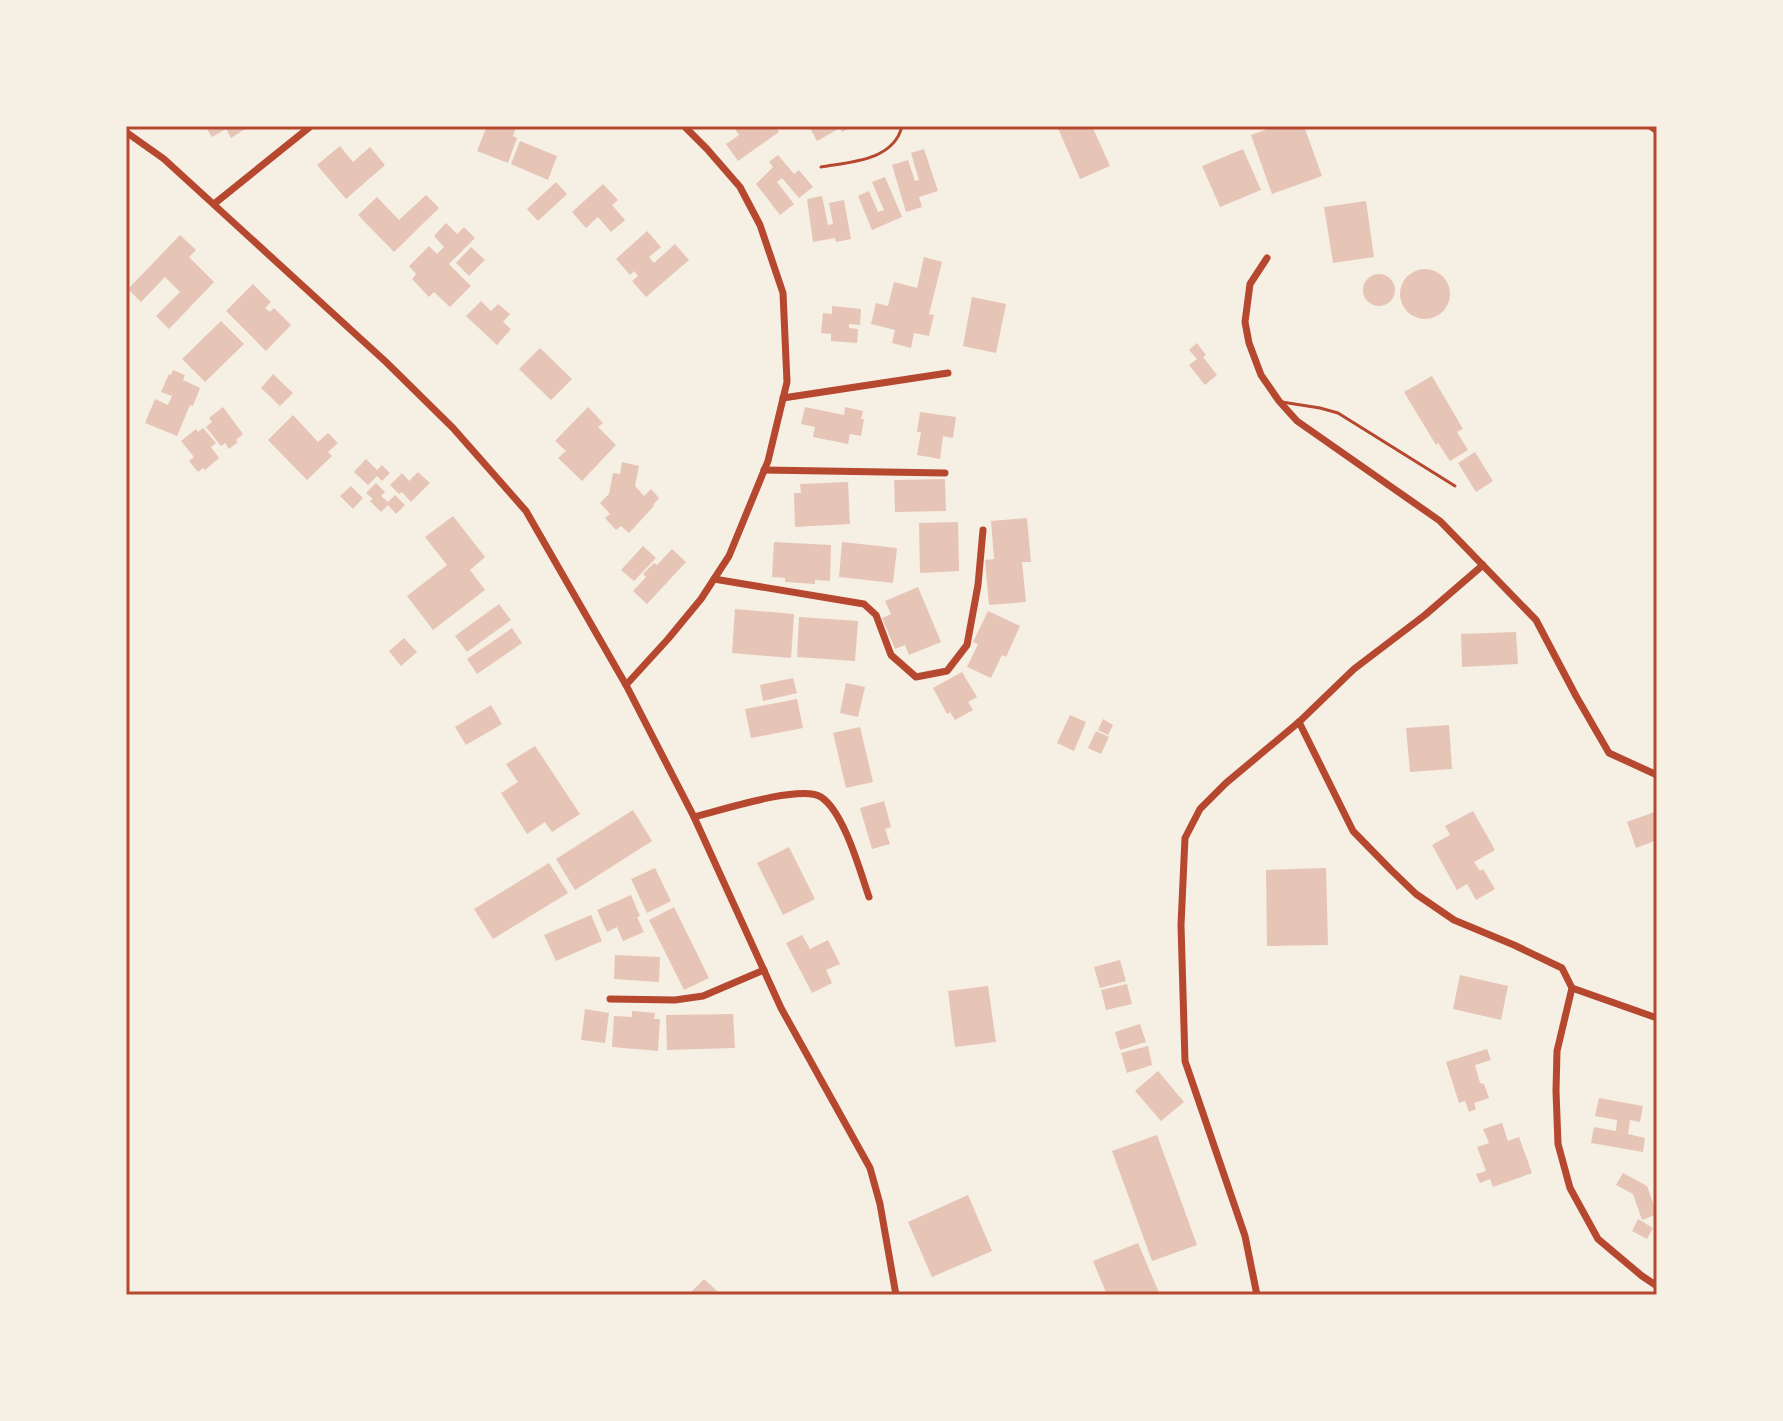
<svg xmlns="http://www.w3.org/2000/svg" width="1783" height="1421" font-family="'Exo 2',sans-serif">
  <rect width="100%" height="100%" fill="#f6efe4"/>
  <!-- building -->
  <g fill="#e6c5b7">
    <path d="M205,126H250L231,138L226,129L212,137Z"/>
    <path d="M487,126L494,129L496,126L516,127L513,136L517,138L508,163L477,151Z"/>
    <path d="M733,126H775L779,132L738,161L726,144L739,135Z"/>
    <path d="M809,126H853L842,132L840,128L817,141Z"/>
    <path d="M1057,126H1092L1110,166L1080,179Z"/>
    <path d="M1276,126H1304L1322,176L1272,194L1251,135Z"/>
    <path d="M520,141L557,156L548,180L511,164Z"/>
    <path d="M340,146L353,162L370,147L385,165L346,199L317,165Z"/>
    <path d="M924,149L938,191L919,197L922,207L906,212L892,165L908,160L915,181L919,180L911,153Z"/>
    <path d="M1243,149L1261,190L1220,207L1202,166Z"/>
    <path d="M778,155L794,174L799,170L813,187L799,198L782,178L777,182L794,204L780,215L756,184L773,167L769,162Z"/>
    <path d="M885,177L902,217L872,230L858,196L869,191L878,212L884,210L872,182Z"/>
    <path d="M556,182L567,194L538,221L527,209Z"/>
    <path d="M603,184L618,200L612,205L625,220L611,232L598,217L586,228L572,212Z"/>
    <path d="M426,195L439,208L394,252L358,215L377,197L399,220Z"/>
    <path d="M822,196L828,225L833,224L829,203L844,200L851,239L836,242L835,238L813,242L807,199Z"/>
    <path d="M1366,201L1374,257L1333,263L1324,207Z"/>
    <path d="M446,223L457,234L464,227L475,238L449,264L471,286L450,307L434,292L429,297L412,279L416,274L409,266L429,246L437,254L444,247L434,236Z"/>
    <path d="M647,231L661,247L649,257L654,263L675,244L689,260L646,297L632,281L638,276L634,271L630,275L616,259Z"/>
    <path d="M180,235L196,250L189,257L214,282L169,329L156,316L180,292L165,277L141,302L128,289Z"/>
    <path d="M471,247L485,260L469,276L456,263Z"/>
    <path d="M924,257L942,262L929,314L934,315L929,336L914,333L911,348L892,343L895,330L871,324L876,303L888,306L894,282L917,288Z"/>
    <circle cx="1425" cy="294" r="25"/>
    <circle cx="1379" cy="290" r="16"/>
    <path d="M253,284L271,302L265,308L270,312L274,308L291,325L266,351L226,311Z"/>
    <path d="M972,297L1006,304L996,353L963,346Z"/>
    <path d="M481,301L491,311L498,304L510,314L503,322L511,329L497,345L466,316Z"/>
    <path d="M832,306L861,309L860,325L849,324V328L858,329L857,343L831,341V334L821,333L823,313L832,314Z"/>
    <path d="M221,321L244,344L205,382L182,359Z"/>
    <path d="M1197,343L1206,355L1203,357L1217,375L1205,385L1189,365L1197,359L1189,350Z"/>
    <path d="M540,348L572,379L551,400L519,369Z"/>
    <path d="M173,370L185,375L183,380L200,388L193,406L190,405L177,436L145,423L155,399L168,405L172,396L161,392L169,374L171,375Z"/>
    <path d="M273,374L293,393L280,406L261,388Z"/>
    <path d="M1432,376L1463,429L1457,432L1468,450L1450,461L1438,443L1436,445L1404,392Z"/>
    <path d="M223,407L243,434L236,440L238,442L229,449L225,443L221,446L206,427L212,422L209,418Z"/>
    <path d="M588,407L603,423L598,427L616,445L582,481L558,458L566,451L555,441Z"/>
    <path d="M805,407L844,415L845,407L863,411L861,419H864L861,436L850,434L848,444L813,437L815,427L801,424Z"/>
    <path d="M920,412L956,417L953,438L943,436L940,459L917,455L921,432H917Z"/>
    <path d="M293,415L318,442L328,433L338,443L328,452L332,456L307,480L268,440Z"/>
    <path d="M203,428L216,443L211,447L219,458L205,470L203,468L198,472L189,461L194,457L181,441L196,429L198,432Z"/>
    <path d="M1475,452L1493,481L1476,492L1458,463Z"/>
    <path d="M366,459L377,470L382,465L390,473L382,481L377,476L368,485L354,472Z"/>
    <path d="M622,462L639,466L635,486L644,496L651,489L659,498L653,505L654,506L629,533L621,526L616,530L605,518L610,514L600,503L609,494L613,473L620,474Z"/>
    <path d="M418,472L430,483L411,502L402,492L399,494L390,485L402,473L409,481Z"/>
    <path d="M945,479L946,511L895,512L894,480Z"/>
    <path d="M848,482L850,524L795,527L794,493H801L800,484Z"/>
    <path d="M376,483L385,492L381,496L388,502L395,495L405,505L396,514L388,505L381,512L370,501L373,499L366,493Z"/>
    <path d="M351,486L363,498L353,509L340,496Z"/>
    <path d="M453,516L485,557L470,570L485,590L433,630L407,596L447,565L425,537Z"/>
    <path d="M1027,518L1031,562H1022L1026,602L989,605L985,560L994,559L991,521Z"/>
    <path d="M958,522L959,571L920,573L919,523Z"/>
    <path d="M774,542L831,545L830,581L815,580V584L785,582V578L772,577Z"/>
    <path d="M842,542L897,548L893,583L839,577Z"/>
    <path d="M643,546L656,558L634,581L621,570Z"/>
    <path d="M672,549L686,562L647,604L633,591L646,577L643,574L654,563L657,565Z"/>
    <path d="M918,587L941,642L909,655L905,645L895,649L882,618L891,614L885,601Z"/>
    <path d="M499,604L511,620L467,652L455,636Z"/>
    <path d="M735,609L794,614L791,658L732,653Z"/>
    <path d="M988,611L1020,626L1006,657L1002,655L991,678L967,667L978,644L973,642Z"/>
    <path d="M799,617L858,621L855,661L797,657Z"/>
    <path d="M512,628L522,643L477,674L467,659Z"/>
    <path d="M1516,632L1518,664L1462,667L1461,634Z"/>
    <path d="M404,638L417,652L401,666L389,651Z"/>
    <path d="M962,672L977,697L968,702L973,710L955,720L950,712L947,714L933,688Z"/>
    <path d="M793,678L797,693L763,701L760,685Z"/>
    <path d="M846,683L865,687L858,717L840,713Z"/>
    <path d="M797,699L803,728L751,738L745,709Z"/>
    <path d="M491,705L502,724L466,745L455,727Z"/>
    <path d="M1070,715L1086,722L1074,751L1057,743Z"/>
    <path d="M1103,719L1113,725L1108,735L1098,730Z"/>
    <path d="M1449,725L1452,769L1410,772L1406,728Z"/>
    <path d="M860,727L873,782L846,788L833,733Z"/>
    <path d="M1096,731L1109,737L1101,754L1088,748Z"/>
    <path d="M535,746L580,814L552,832L545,822L527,834L501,793L518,782L506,764Z"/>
    <path d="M884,801L891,827L885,829L890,844L872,849L860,808Z"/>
    <path d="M633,810L652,841L575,890L556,859Z"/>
    <path d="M1473,811L1495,850L1474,862L1480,871L1483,869L1495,889L1476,900L1467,884L1457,890L1432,845L1450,835L1445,826Z"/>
    <path d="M1657,811V840L1636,848L1627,822Z"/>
    <path d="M789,847L815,899L783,915L757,863Z"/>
    <path d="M549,863L568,893L493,939L474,909Z"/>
    <path d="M655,868L671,901L647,913L631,879Z"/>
    <path d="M1326,868L1328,945L1267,946L1266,870Z"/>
    <path d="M631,895L640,916L637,917L644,932L623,941L617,927L607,932L597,910Z"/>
    <path d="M674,907L709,978L684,990L649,920Z"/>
    <path d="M591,915L602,941L556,961L544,935Z"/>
    <path d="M802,935L810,949L828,940L840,964L826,970L832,983L812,993L786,943Z"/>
    <path d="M615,955L660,957L659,982L614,979Z"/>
    <path d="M1120,960L1126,981L1100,988L1094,967Z"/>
    <path d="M1460,975L1508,986L1501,1020L1453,1009Z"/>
    <path d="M1127,984L1132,1004L1106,1010L1101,990Z"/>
    <path d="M988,986L996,1042L955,1047L948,991Z"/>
    <path d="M585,1009L609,1013L605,1043L581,1040Z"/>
    <path d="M632,1011L655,1013L654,1019H660L658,1051L612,1047L614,1016L632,1017Z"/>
    <path d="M733,1014L735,1048L667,1050L666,1015Z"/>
    <path d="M1140,1024L1146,1042L1120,1050L1115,1032Z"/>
    <path d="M1148,1046L1152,1065L1127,1073L1121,1053Z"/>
    <path d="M1487,1049L1491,1060L1475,1065L1480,1083L1484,1084L1489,1098L1474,1103L1476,1109L1469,1112L1465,1101L1459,1103L1446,1062Z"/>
    <path d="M1158,1071L1184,1102L1161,1121L1135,1091Z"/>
    <path d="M1599,1098L1643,1106L1640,1122L1630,1120L1628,1134L1645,1138L1643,1152L1591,1143L1594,1127L1616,1131L1617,1120L1595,1116Z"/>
    <path d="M1502,1123L1508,1141L1519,1137L1532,1173L1493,1187L1490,1179L1480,1183L1476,1174L1486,1171L1477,1147L1489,1143L1483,1129Z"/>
    <path d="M1157,1135L1197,1245L1152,1261L1112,1151Z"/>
    <path d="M1623,1173L1647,1186L1657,1214L1642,1220L1633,1194L1616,1185Z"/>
    <path d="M968,1195L992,1251L932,1277L908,1222Z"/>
    <path d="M1638,1219L1653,1228L1647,1239L1632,1231Z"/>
    <path d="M1138,1243L1160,1295H1107L1093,1261Z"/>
    <path d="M704,1279L721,1295H688Z"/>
  </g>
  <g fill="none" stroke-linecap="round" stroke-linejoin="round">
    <!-- service -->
    <g stroke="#b5482f" stroke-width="3">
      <path d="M821,167C849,162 894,161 902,126"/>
      <path d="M1282,402L1320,408L1338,413L1455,486"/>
    </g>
    <!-- minor -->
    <g stroke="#b5482f" stroke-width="7">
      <path d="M1650,126L1657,131"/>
      <path d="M126,132L164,159L386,362L453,428L526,511L626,685L694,817L781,1008L870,1168L880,1204L896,1295"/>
      <path d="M214,204L311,126"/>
      <path d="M1267,258L1250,284L1245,322L1249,343L1261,375L1279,401L1297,421L1440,521L1536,620L1576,696L1609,753L1657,775"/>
      <path d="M783,398L948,373"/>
      <path d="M764,470L945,473"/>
      <path d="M714,579L864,604L876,615L891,655L916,677L947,671L967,645L978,585L983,530"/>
      <path d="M626,685L668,639L701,599L729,556L768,461L787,382L783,293L760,225L740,187L707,149L684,126"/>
      <path d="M1299,722L1353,831L1391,870L1416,894L1454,920L1514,945L1562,968L1572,988L1557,1051L1556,1091L1558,1144L1570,1188L1598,1239L1642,1276L1657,1286"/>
      <path d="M694,817C718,811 801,784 821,797C844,812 860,871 869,897"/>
      <path d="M1572,988L1657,1018"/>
      <path d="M610,999L675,1000L703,996L764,970"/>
      <path d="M1257,1295L1245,1236L1185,1061L1181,925L1185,838L1200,809L1226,783L1299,722L1354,669L1425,615L1483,565"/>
    </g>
  </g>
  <!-- border -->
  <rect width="1783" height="1421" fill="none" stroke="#f6efe4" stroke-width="256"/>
  <rect x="128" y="128" width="1527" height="1165" fill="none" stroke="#b5482f" stroke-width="3"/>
</svg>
